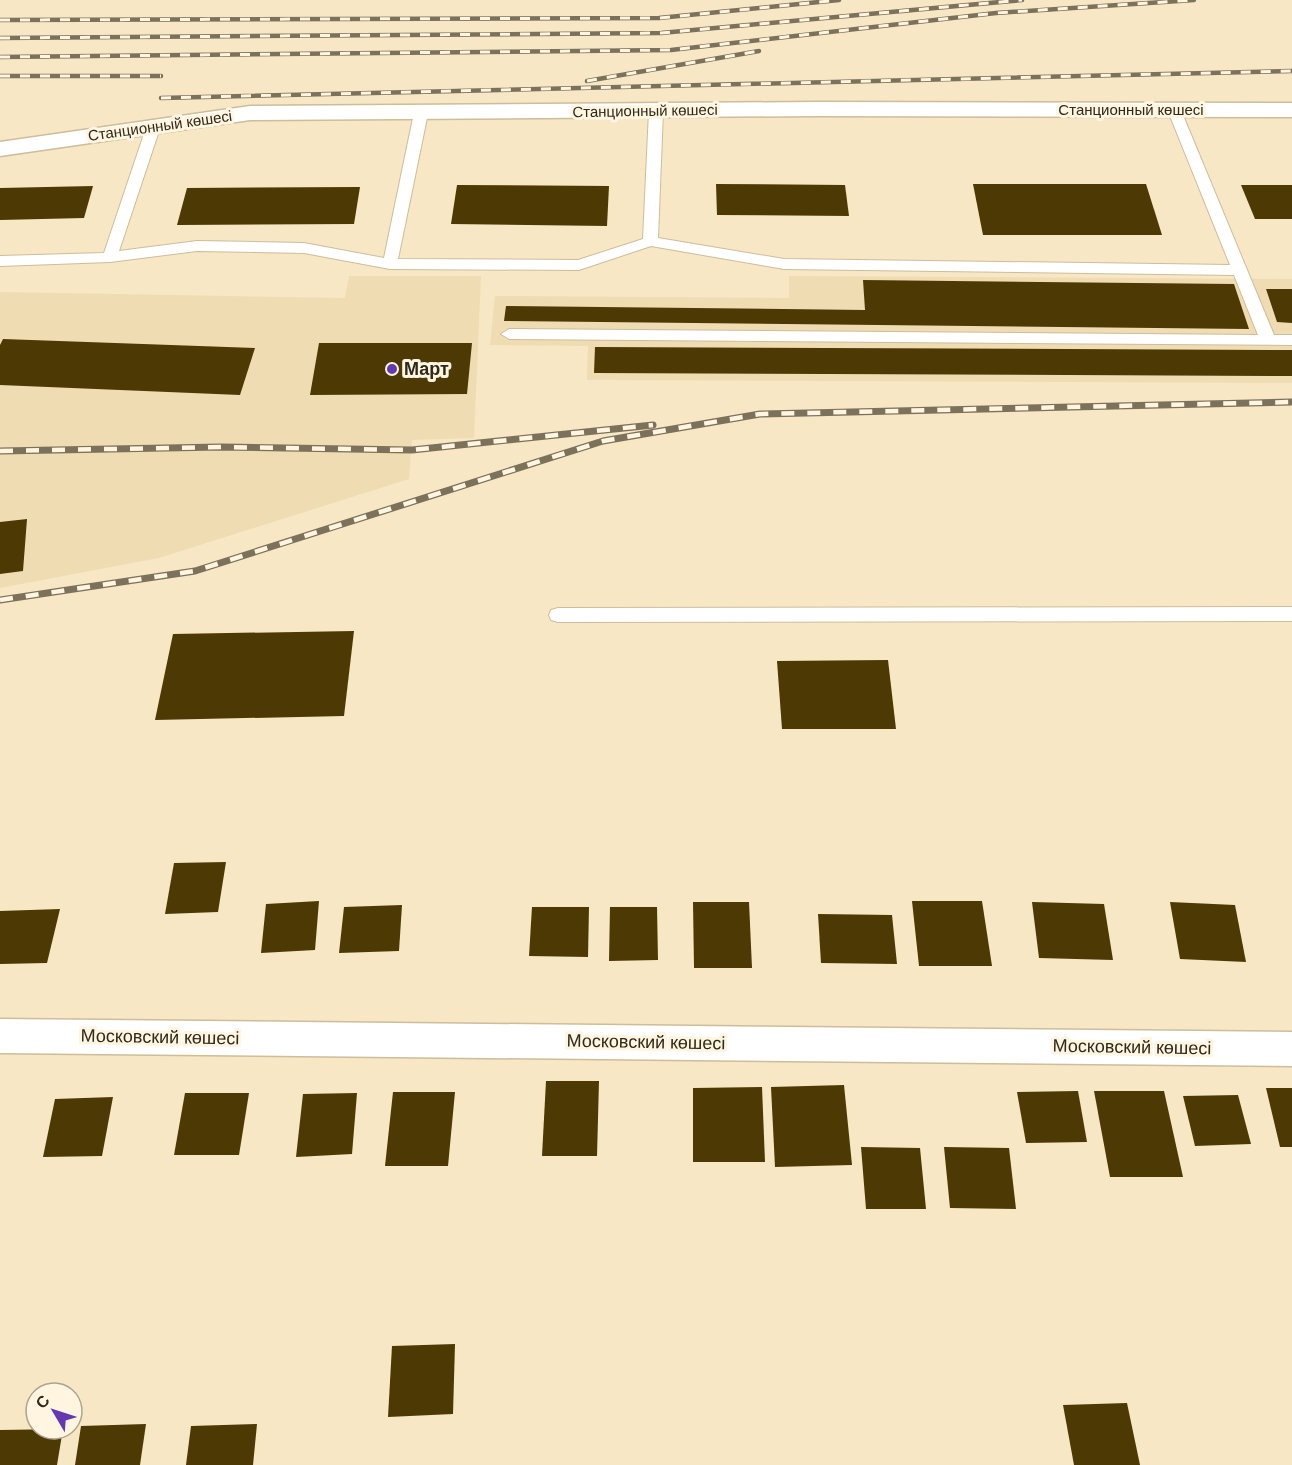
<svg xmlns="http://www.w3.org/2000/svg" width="1292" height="1465" font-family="'DM Sans',sans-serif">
  <rect width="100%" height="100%" fill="#f7e7c4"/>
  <!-- built -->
  <g fill="#f0dcb2">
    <path d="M349,276H481L474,438L412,440L409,479L159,558L0,588V292L345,298Z"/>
    <path d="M789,276L1292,279V383L587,380L588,346L490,345L495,296L789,298Z"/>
  </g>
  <!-- building -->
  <g fill="#4d3903">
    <path d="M716,184L845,185L849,216L717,215Z"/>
    <path d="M973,184H1146L1162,235H983Z"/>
    <path d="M457,185L609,186L607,226L451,224Z"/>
    <path d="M1241,185H1292V219H1255Z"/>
    <path d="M93,186L84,218L0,220V188Z"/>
    <path d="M360,187L354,224L177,225L187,188Z"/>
    <path d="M863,280L1234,284L1249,329L504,321L506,306L865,310Z"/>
    <path d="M1266,289H1292V323L1277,322Z"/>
    <path d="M3,339L255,348L240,395L0,385V345Z"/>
    <path d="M319,343H472L467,394L310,395Z"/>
    <path d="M595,347L1292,350V376L594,373Z"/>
    <path d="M27,519L23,571L0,574V522Z"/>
    <path d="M354,631L344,716L155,720L173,634Z"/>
    <path d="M888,660L896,729H782L777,661Z"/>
    <path d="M226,862L218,912L165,914L174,863Z"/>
    <path d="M319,901L315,950L261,953L266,904Z"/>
    <path d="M912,901H982L992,966H919Z"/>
    <path d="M693,902H749L752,968H694Z"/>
    <path d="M1032,902L1104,904L1113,960L1039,958Z"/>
    <path d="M1170,902L1235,905L1246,962L1180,959Z"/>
    <path d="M402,905L399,951L339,953L344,907Z"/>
    <path d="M532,907H589L588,957L529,956Z"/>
    <path d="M610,907H657L658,960L609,961Z"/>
    <path d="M60,909L47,963L0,964V911Z"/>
    <path d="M818,914L892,915L897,964L821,963Z"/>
    <path d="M546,1081H599L597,1156H542Z"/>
    <path d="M844,1085L852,1165L775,1167L771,1087Z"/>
    <path d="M762,1087L765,1162H693V1088Z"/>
    <path d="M1266,1088H1292V1147H1280Z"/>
    <path d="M1078,1091L1087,1142L1026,1143L1017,1092Z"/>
    <path d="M1094,1091H1164L1183,1177H1110Z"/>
    <path d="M393,1092H455L448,1166H385Z"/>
    <path d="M185,1093H249L239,1155H174Z"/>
    <path d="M357,1093L352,1154L296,1157L303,1094Z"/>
    <path d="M1238,1095L1251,1144L1195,1146L1183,1096Z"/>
    <path d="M113,1097L102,1156L43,1157L55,1099Z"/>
    <path d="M861,1147L920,1148L926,1209H866Z"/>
    <path d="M944,1147L1009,1148L1016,1209L950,1208Z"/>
    <path d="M455,1344L453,1414L388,1417L392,1346Z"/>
    <path d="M1127,1403L1140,1465H1074L1063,1405Z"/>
    <path d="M146,1424L140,1465H75L81,1426Z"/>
    <path d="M257,1424L253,1465H186L191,1426Z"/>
    <path d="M63,1429L57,1465H0V1430Z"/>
  </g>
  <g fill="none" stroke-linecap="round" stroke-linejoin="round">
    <!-- lane casing -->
    <g stroke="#cdbd9b" stroke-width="2">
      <g id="lane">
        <path d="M656,107L663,111L658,238L784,259L1230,265L1168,111L1170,108H1180L1274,335H1292V345L509,339L501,334L509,329L1258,335L1234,275L784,269L651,246L579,270L390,269L304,253L197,251L110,262L0,266V256L104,253L147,125L154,121L161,125L119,251L197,241L304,243L384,258L414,113L421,109L428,113L398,259L578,260L643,239L649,111Z"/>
        <path d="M1292,607V621L558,622L551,620L549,615L551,610L558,608Z"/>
      </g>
    </g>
    <!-- street casing -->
    <g stroke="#cdbd9b" stroke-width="3">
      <g id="street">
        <path d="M817,102L1292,103V117L817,116L250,120L0,156V142L250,106Z"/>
        <path d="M0,1019L1292,1032V1066L0,1053Z"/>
      </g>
    </g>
    <!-- lane -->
    <use href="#lane" fill="#fff" fill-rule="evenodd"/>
    <!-- street -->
    <use href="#street" fill="#fff" fill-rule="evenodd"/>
    <!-- rail-far1 casing -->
    <g stroke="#7c725c" stroke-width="4.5">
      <g id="rail-far1">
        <path d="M0,20L659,18L839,0"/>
        <path d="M0,38L661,33L1022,0"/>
        <path d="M0,57L671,50L996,13L1194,0"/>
        <path d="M0,76H161"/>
        <path d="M587,81L759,51"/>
        <path d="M161,98L1292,71"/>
      </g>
    </g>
    <!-- rail casing -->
    <g stroke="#7c725c" stroke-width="7">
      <g id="rail">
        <path d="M0,451L221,447L412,450L653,425"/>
        <path d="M0,600L195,571L603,441L760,414L1292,402"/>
      </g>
    </g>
    <!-- rail-far1 -->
    <use href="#rail-far1" stroke="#fff5e0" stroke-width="3" stroke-dasharray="10" stroke-linecap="butt"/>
    <!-- rail -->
    <use href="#rail" stroke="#fff5e0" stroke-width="4.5" stroke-dasharray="13" stroke-linecap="butt"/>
  </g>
  <!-- markers -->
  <circle fill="#6438b0" stroke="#fff5e0" stroke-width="2" cx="392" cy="369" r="6"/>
  <g text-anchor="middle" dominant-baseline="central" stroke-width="6" stroke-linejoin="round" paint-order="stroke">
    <!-- far-street labels -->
    <g font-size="15" fill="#2f291b" stroke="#fff5e0">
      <text x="1131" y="110">Станционный көшесі</text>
      <text transform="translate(645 111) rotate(-1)">Станционный көшесі</text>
      <text transform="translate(160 126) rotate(-8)">Станционный көшесі</text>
    </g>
    <!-- poi labels -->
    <g font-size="18" font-weight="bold" fill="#2f291b" stroke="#fff5e0" text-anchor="start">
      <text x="404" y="369">Март</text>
    </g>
    <!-- street labels -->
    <g font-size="18" fill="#2f291b" stroke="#fff5e0">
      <text transform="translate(160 1037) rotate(1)">Московский көшесі</text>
      <text transform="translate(646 1042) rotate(1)">Московский көшесі</text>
      <text transform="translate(1132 1047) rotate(1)">Московский көшесі</text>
    </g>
  </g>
  <!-- north arrow -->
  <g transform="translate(54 1411) rotate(309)"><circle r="28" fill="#fff5e0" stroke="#aca391" stroke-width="1.5"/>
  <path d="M0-4.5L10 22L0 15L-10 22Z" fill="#6438b0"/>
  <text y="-9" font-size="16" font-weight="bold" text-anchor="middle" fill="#2f291b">С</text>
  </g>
</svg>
